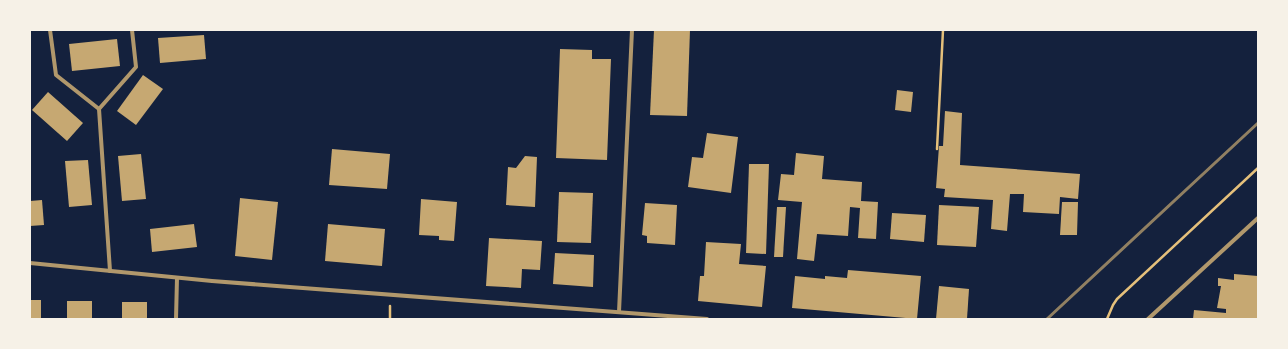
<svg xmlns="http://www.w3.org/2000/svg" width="1288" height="349" font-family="'Sofia Sans Condensed',sans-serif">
  <rect width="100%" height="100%" fill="#14213d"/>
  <!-- building -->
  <g fill="#c6a872">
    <path d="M654,30H690L687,116L650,115Z"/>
    <path d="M204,35L206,59L160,63L158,38Z"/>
    <path d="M117,39L120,66L72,71L69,44Z"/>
    <path d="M560,49L592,50V59H611L607,160L556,158Z"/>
    <path d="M143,75L163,89L136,125L117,111Z"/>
    <path d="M897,90L913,92L911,112L895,110Z"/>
    <path d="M48,92L83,123L67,141L32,110Z"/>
    <path d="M945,111L962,113L960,165L1080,174L1078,199L1060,197L1059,214L1023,212L1024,194H1010L1007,231L991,229L993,200L944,197L945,189L936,188L939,146H943Z"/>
    <path d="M707,133L738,137L731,193L688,187L692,157L703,158Z"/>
    <path d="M332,149L390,154L387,189L329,185Z"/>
    <path d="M796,153L824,156L822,179L862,182L861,201L878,202L876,239L858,238L860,208L850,207L848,236L817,234L814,261L797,259L802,202L778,200L781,174L794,175Z"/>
    <path d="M141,154L146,199L122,201L118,156Z"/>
    <path d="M525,156L537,157L535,207L506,205L508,167L516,168Z"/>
    <path d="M88,160L92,205L69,207L65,161Z"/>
    <path d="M749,164H769L766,254L746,253Z"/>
    <path d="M559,192L593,193L591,243L557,242Z"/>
    <path d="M240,198L278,202L272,260L235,256Z"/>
    <path d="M421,199L457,202L454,241L439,240V236L419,235Z"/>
    <path d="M42,200L44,225L30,226V201Z"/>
    <path d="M1062,202H1078L1077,235H1060Z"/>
    <path d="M645,203L677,205L675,245L647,243V236L642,235Z"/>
    <path d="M939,205L979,207L976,247L937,245Z"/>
    <path d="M777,207H786L783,257H774Z"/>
    <path d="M892,213L926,215L924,242L890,239Z"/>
    <path d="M194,224L197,247L152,252L150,229Z"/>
    <path d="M328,224L385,229L382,266L325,261Z"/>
    <path d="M489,238L542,241L540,270L522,269L521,288L486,286Z"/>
    <path d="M706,242L741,244L739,264L766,266L762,307L698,301L700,276H704Z"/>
    <path d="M555,253L594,255L593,287L553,284Z"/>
    <path d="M848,270L921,276L917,319L792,308L795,276L825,279V276L847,278Z"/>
    <path d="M1234,274L1258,276L1257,319H1193L1194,310L1226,313V309L1217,308L1221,286H1218V278L1234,280Z"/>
    <path d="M939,286L969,289L967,319H936Z"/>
    <rect x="30" y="300" width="11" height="19"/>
    <rect x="67" y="301" width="25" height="18"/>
    <rect x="122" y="302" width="25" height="17"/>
  </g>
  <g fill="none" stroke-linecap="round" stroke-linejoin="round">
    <!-- path -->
    <g stroke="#e5c07b" stroke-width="2.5">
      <path d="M937,149L943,30"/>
      <path d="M390,306V319"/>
      <path d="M1107,319L1113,305L1117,299L1258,168"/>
    </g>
    <!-- minor -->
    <g stroke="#b1986c" stroke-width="4">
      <path d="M50,30L56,75L99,109"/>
      <path d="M30,263L212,281L707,319"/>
      <path d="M110,271L99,109L136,67L132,30"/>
      <path d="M619,312L632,30"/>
      <path d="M176,319L177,278"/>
      <path d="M1148,319L1258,218"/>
    </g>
    <!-- rail -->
    <path stroke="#918062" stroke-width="3" d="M1047,319L1258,123"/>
  </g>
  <!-- border -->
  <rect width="1288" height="349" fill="none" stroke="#f6f1e7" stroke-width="62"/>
</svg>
